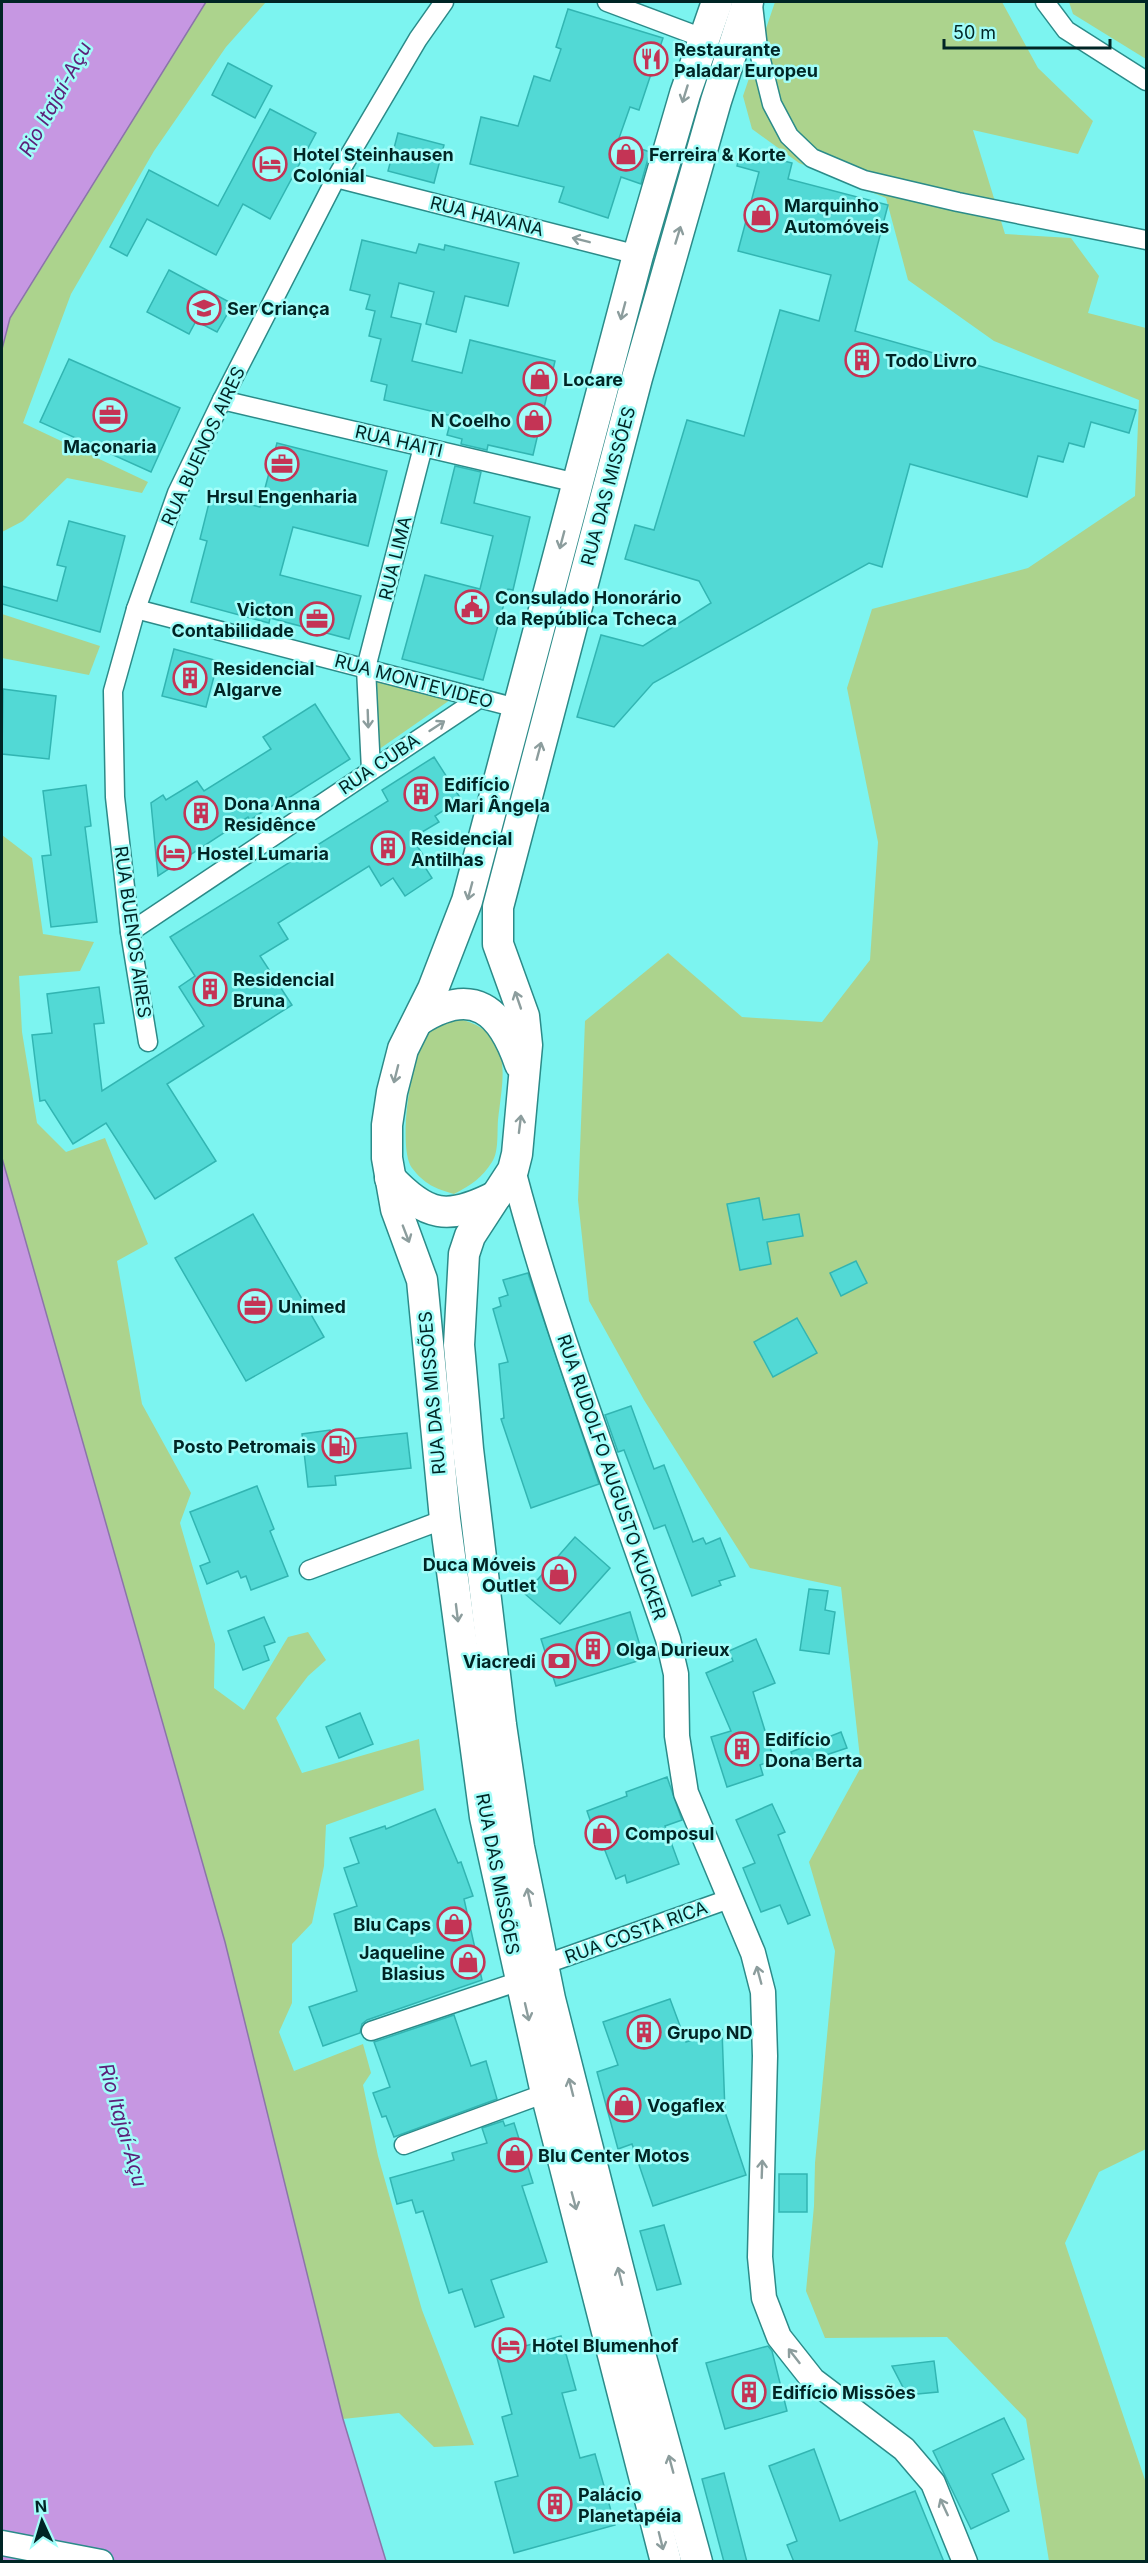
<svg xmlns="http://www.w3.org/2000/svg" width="1148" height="2563" font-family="Inter,sans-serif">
  <rect width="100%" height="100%" fill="#7cf4f0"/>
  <!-- green -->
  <g fill="#acd38d">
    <path d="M206,2H266L226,47L154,151L71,294L23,423L148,482L142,493L67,478L23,521L2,532V349L10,318Z"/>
    <path d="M775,2H1002L1038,68L1093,121L1078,154L973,130L1005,234L1071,238L1099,276L1088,313L1146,328V2149L1099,2172L1065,2243L1146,2483V2561H1049L1026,2419L947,2337L825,2338L806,2291L814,2206L815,2163L835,1951L809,1862L861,1767L841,1587L750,1568L644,1400L589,1301L578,1200L585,1021L668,953L742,1017L822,1022L870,960L878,842L847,688L872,609L1028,568L1135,496L1139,400L994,341L908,280L886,198L799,163L752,129L743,96Z"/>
    <path d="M1069,2H1146V59L1073,14Z"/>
    <path d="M2,614L100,646L89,675L2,658Z"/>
    <path d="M377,678L450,700L378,750Z"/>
    <path d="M2,835L32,858L43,934L94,942L80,971L19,976L22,1032L37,1123L66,1152L105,1138L148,1244L117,1261L142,1404L191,1493L180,1523L215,1644L214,1688L244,1710L288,1637L308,1632L326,1660L308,1676L276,1718L302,1773L419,1739L424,1790L326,1825L324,1866L312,1923L292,1944V2003L279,2032L294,2071L363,2044L371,2073L363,2085L378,2156L422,2310L474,2445L434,2447L399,2413L343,2419L225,1942L2,1158Z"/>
    <path d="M459,1019C515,1033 503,1075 498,1120C497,1132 499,1152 492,1162C482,1178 471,1185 454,1194C436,1189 424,1184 412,1168C397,1148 411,1054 427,1035C436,1024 446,1022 459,1019Z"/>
  </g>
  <!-- water -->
  <g fill="#c697e2" stroke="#8b75a9" stroke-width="1.5">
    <path d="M2,2H206L10,318L2,349Z"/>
    <path d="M2,1158L225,1942L343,2419L386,2561H2Z"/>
  </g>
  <!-- building -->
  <g fill="#52d9d5" stroke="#32b5b2" stroke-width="1.5">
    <path d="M568,9L663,38L639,110L630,107L618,141L650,152L642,180L641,184L621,177L608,218L559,202L564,187L470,164L481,117L518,126L534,76L550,81L561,49L556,47Z"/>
    <path d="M228,63L272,86L255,118L212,95Z"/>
    <path d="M270,109L316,133L270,219L243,204L216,255L147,219L127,256L110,247L149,170L218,206Z"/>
    <path d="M398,133L444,145L434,183L388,171Z"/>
    <path d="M741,150L792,163L788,179L888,205L855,331L1136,410L1129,433L1091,422L1084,447L1069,443L1063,462L1038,456L1027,497L910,464L882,567L869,563L653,683L614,727L577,717L601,635L643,646L711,603L699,581L625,559L635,525L654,530L687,420L744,436L780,310L819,321L831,275L738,251L759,172L737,166Z"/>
    <path d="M362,240L416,253L419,244L444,250L445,245L519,263L508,306L465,296L456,332L426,324L434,292L399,283L391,317L421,324L412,361L462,373L470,340L555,361L533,455L488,445L487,450L461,444L462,439L447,435L452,416L384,400L387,385L371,381L381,339L369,336L375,311L366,309L370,295L350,290Z"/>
    <path d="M169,270L233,304L217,332L196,321L189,334L147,312Z"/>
    <path d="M69,359L180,408L151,472L40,422Z"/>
    <path d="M277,443L387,471L368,546L293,527L280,575L361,596L349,639L270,618L269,623L191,602L207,541L200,539L211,495L260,507Z"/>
    <path d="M455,466L481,472L474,503L530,517L513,590L508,589L483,680L402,659L425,575L480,589L493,536L441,523Z"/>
    <path d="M69,521L125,536L100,632L2,604V586L57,601L66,567L57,565Z"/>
    <path d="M174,649L218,661L206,707L162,696Z"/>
    <path d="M3,689L56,696L49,759L2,754Z"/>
    <path d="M315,704L350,759L287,799L286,797L250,820L248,817L158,876L151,803L163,795L166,800L197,781L204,791L271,749L263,737Z"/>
    <path d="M434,757L461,799L435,816L439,822L412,838L425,858L421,861L432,878L405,896L393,878L381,886L369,866L278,923L288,939L260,956L292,1005L167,1084L216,1161L155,1199L106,1123L73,1144L45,1100L40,1101L32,1035L52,1033L47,994L99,987L104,1023L94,1024L102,1091L204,1026L179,987L195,976L170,937L388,801L382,790Z"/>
    <path d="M86,785L91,826L85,827L97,922L51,927L42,856L51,855L43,791Z"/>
    <path d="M759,1198L763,1220L799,1214L803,1236L767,1242L771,1264L740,1270L727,1204Z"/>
    <path d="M253,1214L324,1337L246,1381L175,1258Z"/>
    <path d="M856,1261L867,1283L841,1296L830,1273Z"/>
    <path d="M528,1273L599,1484L531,1508L501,1419L504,1418L499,1364L508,1362L493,1309L501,1306L499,1298L508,1295L503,1280Z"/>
    <path d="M797,1318L817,1353L773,1377L754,1342Z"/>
    <path d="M631,1406L654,1469L664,1465L693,1542L703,1538L706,1544L720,1538L735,1576L719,1581L721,1585L692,1596L665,1525L654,1529L624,1450L618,1452L605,1415Z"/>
    <path d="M330,1430L331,1441L407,1433L411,1468L335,1476L336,1485L308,1487L302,1434Z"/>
    <path d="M257,1486L274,1529L270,1531L288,1576L251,1590L246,1576L241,1578L238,1571L207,1584L200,1566L210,1562L190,1512Z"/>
    <path d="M575,1537L610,1568L560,1624L525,1594Z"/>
    <path d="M809,1589L828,1591L825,1610L835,1612L829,1654L800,1650Z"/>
    <path d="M630,1612L644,1659L556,1686L541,1639Z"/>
    <path d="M264,1617L275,1642L264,1646L269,1660L243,1670L228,1631Z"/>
    <path d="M756,1639L775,1683L753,1692L774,1760L760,1765L763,1775L727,1787L711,1737L731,1731L706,1673L733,1661L729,1651Z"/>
    <path d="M360,1713L373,1744L339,1758L326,1727Z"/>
    <path d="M841,1732L847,1748L796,1765L791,1752Z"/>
    <path d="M667,1777L682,1820L665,1826L679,1864L627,1883L625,1875L616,1879L604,1848L600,1849L587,1811L627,1796L626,1792Z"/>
    <path d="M772,1804L785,1832L778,1835L810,1915L788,1924L780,1905L761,1912L743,1868L755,1863L736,1820Z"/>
    <path d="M435,1809L458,1863L461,1862L473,1896L464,1899L482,1980L367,2020L362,2024L360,2033L323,2046L309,2007L357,1991L334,1914L357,1906L344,1868L359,1863L350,1838L385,1826L386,1829Z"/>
    <path d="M670,1999L686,2042L722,2030L725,2112L746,2175L653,2206L632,2144L618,2149L597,2072L618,2065L603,2022Z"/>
    <path d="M454,2015L471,2066L486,2061L497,2099L394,2137L386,2116L382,2117L373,2093L390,2087L374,2042Z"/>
    <path d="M503,2121L505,2126L514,2123L533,2183L522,2186L547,2262L491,2280L504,2317L475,2327L462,2289L449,2293L423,2211L416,2213L412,2200L397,2204L390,2178L454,2160L452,2153L487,2143L482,2128Z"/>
    <rect x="779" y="2174" width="28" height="38"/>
    <path d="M664,2225L681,2284L657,2290L640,2231Z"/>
    <path d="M561,2336L576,2390L562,2393L580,2458L595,2454L615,2525L514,2553L495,2482L518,2476L502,2417L512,2414L496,2354Z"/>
    <path d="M768,2346L772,2351L787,2411L725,2429L706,2363Z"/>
    <path d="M934,2361L938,2392L907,2395L892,2366Z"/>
    <path d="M1004,2418L1024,2459L992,2474L1009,2511L971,2529L933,2451Z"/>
    <path d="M814,2449L840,2521L915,2491L944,2562H794L787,2545L797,2541L769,2466Z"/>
    <path d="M724,2473L747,2562H724L702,2479Z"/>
  </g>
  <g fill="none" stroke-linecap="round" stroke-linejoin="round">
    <!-- minor casing -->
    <g stroke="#2b8b89" stroke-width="21">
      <g id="minor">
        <path d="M607,2L703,38"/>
        <path d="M1045,2L1066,30L1146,81"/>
        <path d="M753,5L758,48L772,104L789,136L812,158L864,180L958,202L1146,240"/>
        <path d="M336,178L638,255"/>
        <path d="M222,400L577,483"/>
        <path d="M136,609L517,708"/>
        <path d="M371,770L366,668L423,447"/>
        <path d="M130,932L480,698"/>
        <path d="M148,1042L130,932L115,797L113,691L136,609L177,493L222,400L336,178L418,39L444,2"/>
        <path d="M309,1570L445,1519"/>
        <path d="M543,1965L729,1899"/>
        <path d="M371,2031L520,1981"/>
        <path d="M404,2145L546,2093"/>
      </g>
    </g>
    <!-- tertiary casing -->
    <g stroke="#2b8b89" stroke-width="27">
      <g id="tertiary">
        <path d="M513,1170C555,1330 615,1483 668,1639L676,1674L677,1736L686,1793L753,1953L763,1992L765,2056L760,2257L764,2298L779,2337L813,2380L904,2449L933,2483L965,2562"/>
        <path d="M2,2543L101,2562"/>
      </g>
    </g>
    <!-- primary casing -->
    <g stroke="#2b8b89" stroke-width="33">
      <g id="primary">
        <path d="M419,1020C473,986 501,1009 520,1064"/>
        <path d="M390,1178C427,1217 447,1221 496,1196"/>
        <path d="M666,2562L546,2093L485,1817L445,1519L422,1280L396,1209L387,1158V1125L392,1092L403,1049L433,989L467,901L638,255L685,94L717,2"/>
        <path d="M697,2562L639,2350L550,1999L519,1847L501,1725L468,1449L459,1345L464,1254L470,1236L513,1170L517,1154L527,1045L524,1016L498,944V907L637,378L716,101L748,2"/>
      </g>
    </g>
    <!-- minor -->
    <use href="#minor" stroke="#fff" stroke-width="18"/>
    <!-- tertiary -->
    <use href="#tertiary" stroke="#fff" stroke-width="24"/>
    <!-- primary -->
    <use href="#primary" stroke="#fff" stroke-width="30"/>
  </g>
  <!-- one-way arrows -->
  <defs><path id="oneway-shaft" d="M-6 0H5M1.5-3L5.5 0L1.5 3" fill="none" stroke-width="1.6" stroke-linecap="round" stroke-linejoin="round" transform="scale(1.5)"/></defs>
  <g stroke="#8c9d9d">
    <use href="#oneway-shaft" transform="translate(685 94) rotate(107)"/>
    <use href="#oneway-shaft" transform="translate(678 235) rotate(-73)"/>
    <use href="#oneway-shaft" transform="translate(581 240) rotate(-166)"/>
    <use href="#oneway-shaft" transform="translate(623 311) rotate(105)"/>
    <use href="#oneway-shaft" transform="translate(562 540) rotate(105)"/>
    <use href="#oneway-shaft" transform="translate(368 719) rotate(88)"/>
    <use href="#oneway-shaft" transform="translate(437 726) rotate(-33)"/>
    <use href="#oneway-shaft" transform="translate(539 751) rotate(-75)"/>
    <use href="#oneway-shaft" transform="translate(470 891) rotate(105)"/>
    <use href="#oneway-shaft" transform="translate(518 1000) rotate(-109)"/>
    <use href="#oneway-shaft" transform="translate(396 1074) rotate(104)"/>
    <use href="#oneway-shaft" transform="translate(520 1124) rotate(-83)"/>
    <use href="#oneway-shaft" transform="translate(406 1234) rotate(69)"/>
    <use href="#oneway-shaft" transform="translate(457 1613) rotate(83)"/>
    <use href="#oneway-shaft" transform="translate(529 1897) rotate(-102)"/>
    <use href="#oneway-shaft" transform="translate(759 1975) rotate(-105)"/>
    <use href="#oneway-shaft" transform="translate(527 2012) rotate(77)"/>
    <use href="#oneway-shaft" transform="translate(571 2087) rotate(-104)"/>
    <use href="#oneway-shaft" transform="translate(762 2169) rotate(-88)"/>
    <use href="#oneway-shaft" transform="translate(574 2201) rotate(75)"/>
    <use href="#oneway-shaft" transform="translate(620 2276) rotate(-104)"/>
    <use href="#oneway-shaft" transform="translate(794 2356) rotate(-128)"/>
    <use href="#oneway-shaft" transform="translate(671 2464) rotate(-105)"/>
    <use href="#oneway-shaft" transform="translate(944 2507) rotate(-115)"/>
    <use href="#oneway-shaft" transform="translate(661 2541) rotate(76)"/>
  </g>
  <!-- icons -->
  <defs>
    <g id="restaurant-ring" transform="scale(1.725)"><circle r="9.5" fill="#a2fdf9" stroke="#c43455" stroke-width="1.5"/><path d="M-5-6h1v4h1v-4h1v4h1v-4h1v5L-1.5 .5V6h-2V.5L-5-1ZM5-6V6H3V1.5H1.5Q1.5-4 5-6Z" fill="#c43455"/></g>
    <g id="shop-ring" transform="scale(1.725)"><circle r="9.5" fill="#a2fdf9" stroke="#c43455" stroke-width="1.5"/><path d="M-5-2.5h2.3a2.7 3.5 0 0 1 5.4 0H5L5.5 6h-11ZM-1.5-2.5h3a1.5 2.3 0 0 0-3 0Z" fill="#c43455"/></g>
    <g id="hotel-ring" transform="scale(1.725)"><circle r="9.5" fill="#a2fdf9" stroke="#c43455" stroke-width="1.5"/><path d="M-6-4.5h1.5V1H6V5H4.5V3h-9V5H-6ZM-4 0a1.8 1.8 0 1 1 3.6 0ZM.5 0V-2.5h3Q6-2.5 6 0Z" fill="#c43455"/></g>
    <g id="school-ring" transform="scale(1.725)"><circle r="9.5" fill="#a2fdf9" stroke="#c43455" stroke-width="1.5"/><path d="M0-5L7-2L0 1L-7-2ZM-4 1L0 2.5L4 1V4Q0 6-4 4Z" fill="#c43455"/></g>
    <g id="building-ring" transform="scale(1.725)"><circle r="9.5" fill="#a2fdf9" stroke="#c43455" stroke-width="1.5"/><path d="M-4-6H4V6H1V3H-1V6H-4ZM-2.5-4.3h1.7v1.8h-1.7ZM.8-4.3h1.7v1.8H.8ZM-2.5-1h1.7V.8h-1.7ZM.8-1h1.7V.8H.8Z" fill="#c43455"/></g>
    <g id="office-ring" transform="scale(1.725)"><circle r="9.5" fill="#a2fdf9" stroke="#c43455" stroke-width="1.5"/><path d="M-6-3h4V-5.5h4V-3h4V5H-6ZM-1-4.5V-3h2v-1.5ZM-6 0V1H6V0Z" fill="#c43455"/></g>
    <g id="civic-ring" transform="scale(1.725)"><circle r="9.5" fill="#a2fdf9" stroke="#c43455" stroke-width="1.5"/><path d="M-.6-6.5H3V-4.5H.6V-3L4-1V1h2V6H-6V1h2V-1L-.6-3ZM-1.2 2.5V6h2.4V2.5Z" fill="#c43455"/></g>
    <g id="fuel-ring" transform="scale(1.725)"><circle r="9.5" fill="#a2fdf9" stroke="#c43455" stroke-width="1.5"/><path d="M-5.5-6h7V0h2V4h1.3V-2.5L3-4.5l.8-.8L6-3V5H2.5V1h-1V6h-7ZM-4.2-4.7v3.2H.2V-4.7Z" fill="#c43455"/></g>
    <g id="bank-ring" transform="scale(1.725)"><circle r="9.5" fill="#a2fdf9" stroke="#c43455" stroke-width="1.5"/><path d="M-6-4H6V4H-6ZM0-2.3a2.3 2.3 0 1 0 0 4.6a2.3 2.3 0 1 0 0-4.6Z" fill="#c43455"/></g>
  </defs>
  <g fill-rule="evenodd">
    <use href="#restaurant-ring" x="651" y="59"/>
    <use href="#shop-ring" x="626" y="154"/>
    <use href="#hotel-ring" x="270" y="164"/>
    <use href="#shop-ring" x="761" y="215"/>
    <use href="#school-ring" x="204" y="308"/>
    <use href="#building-ring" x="862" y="360"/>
    <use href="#shop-ring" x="540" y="379"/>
    <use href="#office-ring" x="110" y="415"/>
    <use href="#shop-ring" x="534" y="420"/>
    <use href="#office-ring" x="282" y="464"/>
    <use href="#civic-ring" x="472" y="607"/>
    <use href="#office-ring" x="317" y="619"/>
    <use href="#building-ring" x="190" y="678"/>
    <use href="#building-ring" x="421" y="794"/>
    <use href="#building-ring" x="201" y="813"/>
    <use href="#building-ring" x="388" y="848"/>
    <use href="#hotel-ring" x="174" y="853"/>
    <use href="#building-ring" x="210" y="989"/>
    <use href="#office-ring" x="255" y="1306"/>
    <use href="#fuel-ring" x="339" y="1446"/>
    <use href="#shop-ring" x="559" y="1574"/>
    <use href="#building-ring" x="593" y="1649"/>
    <use href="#bank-ring" x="559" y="1661"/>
    <use href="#building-ring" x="742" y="1749"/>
    <use href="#shop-ring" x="602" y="1833"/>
    <use href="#shop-ring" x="454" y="1924"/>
    <use href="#shop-ring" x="468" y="1962"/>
    <use href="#building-ring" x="644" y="2032"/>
    <use href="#shop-ring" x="624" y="2105"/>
    <use href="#shop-ring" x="515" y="2155"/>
    <use href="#hotel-ring" x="509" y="2345"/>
    <use href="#building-ring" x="749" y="2392"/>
    <use href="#building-ring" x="555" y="2504"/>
  </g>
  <g text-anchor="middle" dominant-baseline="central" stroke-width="5" stroke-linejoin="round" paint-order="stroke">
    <!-- poi labels -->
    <g font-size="18" font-weight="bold" fill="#002525" stroke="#a2fdf9" text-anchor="start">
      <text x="674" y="49">Restaurante<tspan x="674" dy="21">Paladar Europeu</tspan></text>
      <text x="293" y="154">Hotel Steinhausen<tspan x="293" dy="21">Colonial</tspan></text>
      <text x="649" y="154">Ferreira &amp; Korte</text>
      <text x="784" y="205">Marquinho<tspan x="784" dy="21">Automóveis</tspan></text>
      <text x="227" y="308">Ser Criança</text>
      <text x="885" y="360">Todo Livro</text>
      <text x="563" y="379">Locare</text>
      <text x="511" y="420" text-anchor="end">N Coelho</text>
      <text x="110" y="446" text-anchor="middle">Maçonaria</text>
      <text x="282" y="496" text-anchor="middle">Hrsul Engenharia</text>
      <text x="495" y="597">Consulado Honorário<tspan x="495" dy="21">da República Tcheca</tspan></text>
      <text x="294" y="609" text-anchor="end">Victon<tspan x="294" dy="21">Contabilidade</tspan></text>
      <text x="213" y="668">Residencial<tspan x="213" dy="21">Algarve</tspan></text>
      <text x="444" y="784">Edifício<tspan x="444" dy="21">Mari Ângela</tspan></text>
      <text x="224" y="803">Dona Anna<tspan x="224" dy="21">Residênce</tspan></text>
      <text x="411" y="838">Residencial<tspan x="411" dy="21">Antilhas</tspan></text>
      <text x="197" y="853">Hostel Lumaria</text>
      <text x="233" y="979">Residencial<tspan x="233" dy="21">Bruna</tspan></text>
      <text x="278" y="1306">Unimed</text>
      <text x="316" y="1446" text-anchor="end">Posto Petromais</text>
      <text x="536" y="1564" text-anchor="end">Duca Móveis<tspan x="536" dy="21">Outlet</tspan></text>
      <text x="616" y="1649">Olga Durieux</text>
      <text x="536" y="1661" text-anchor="end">Viacredi</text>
      <text x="765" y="1739">Edifício<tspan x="765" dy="21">Dona Berta</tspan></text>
      <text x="625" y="1833">Composul</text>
      <text x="431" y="1924" text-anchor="end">Blu Caps</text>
      <text x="445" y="1952" text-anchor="end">Jaqueline<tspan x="445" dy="21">Blasius</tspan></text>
      <text x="667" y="2032">Grupo ND</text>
      <text x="647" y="2105">Vogaflex</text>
      <text x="538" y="2155">Blu Center Motos</text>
      <text x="532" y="2345">Hotel Blumenhof</text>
      <text x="772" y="2392">Edifício Missões</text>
      <text x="578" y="2494">Palácio<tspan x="578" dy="21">Planetapéia</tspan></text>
    </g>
    <!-- street labels -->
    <g font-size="18" fill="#002525" stroke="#a2fdf9">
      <text transform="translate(487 216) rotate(14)">RUA HAVANA</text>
      <text transform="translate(399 441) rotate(13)">RUA HAITI</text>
      <text transform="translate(203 446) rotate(-65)">RUA BUENOS AIRES</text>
      <text transform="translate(608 486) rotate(-75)">RUA DAS MISSÕES</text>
      <text transform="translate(395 558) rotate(-76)">RUA LIMA</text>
      <text transform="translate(414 681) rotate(15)">RUA MONTEVIDEO</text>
      <text transform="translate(379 764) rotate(-34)">RUA CUBA</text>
      <text transform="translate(133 932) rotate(82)">RUA BUENOS AIRES</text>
      <text transform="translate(432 1393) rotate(-95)">RUA DAS MISSÕES</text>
      <text transform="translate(612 1477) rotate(71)">RUA RUDOLFO AUGUSTO KUCKER</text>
      <text transform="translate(498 1874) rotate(79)">RUA DAS MISSÕES</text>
      <text transform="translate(636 1932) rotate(-20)">RUA COSTA RICA</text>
    </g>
    <!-- water labels -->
    <g font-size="20" font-style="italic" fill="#5c2179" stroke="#a2fdf9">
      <text transform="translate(55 99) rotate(-61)">Rio Itajaí-Açu</text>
      <text transform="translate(123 2125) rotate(74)">Rio Itajaí-Açu</text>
    </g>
  </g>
  <!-- border -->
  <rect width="1148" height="2563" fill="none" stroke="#002525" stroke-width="6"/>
  <!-- north arrow -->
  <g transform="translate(42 2521) rotate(356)" stroke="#a2fdf9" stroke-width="4.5" paint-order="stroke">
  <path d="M0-4.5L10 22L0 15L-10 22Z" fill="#002525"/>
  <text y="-9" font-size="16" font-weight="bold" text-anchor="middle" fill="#002525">N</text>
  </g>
  <!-- scale -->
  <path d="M944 39v9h166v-9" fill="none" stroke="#002525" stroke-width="3"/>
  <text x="953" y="39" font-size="18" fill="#002525" stroke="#a2fdf9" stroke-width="4.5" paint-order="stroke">50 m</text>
</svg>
